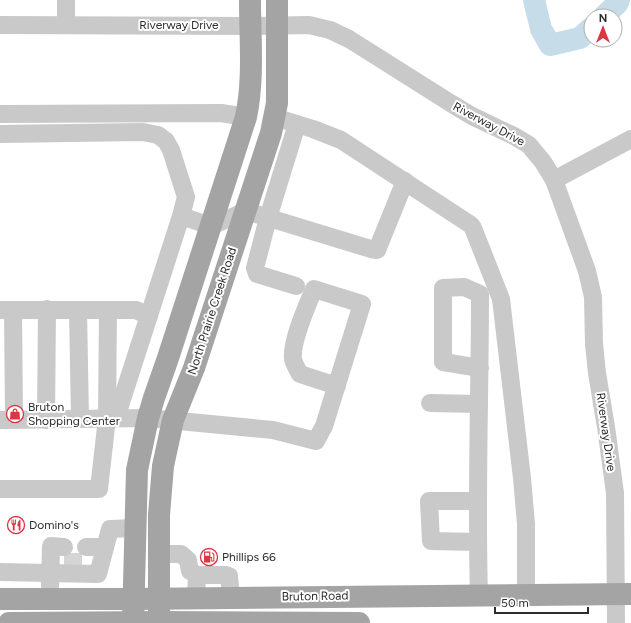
<svg xmlns="http://www.w3.org/2000/svg" width="631" height="623" font-family="Figtree,sans-serif">
  <rect width="100%" height="100%" fill="#fff"/>
  <g fill="none" stroke-linecap="round" stroke-linejoin="round">
    <!-- river -->
    <g stroke="#c6dce8" stroke-width="22">
      <path d="M534,0L541,29L550,45L580,38L591,28"/>
      <path d="M604,16L617,4L619,0"/>
    </g>
    <!-- minor-tunnel -->
    <path stroke="#d5d5d5" stroke-width="18" stroke-dasharray="18 9" stroke-linecap="butt" d="M64,562H86"/>
    <!-- minor -->
    <g stroke="#c9c9c9" stroke-width="18">
      <path d="M66,24V0"/>
      <path d="M0,25L250,26L309,25L330,30L349,39L452,104L472,116L514,136L529,145L543,162L554,180L587,271L593,297L594,344L597,373L606,427L615,493L616,623"/>
      <path d="M0,114L221,113L246,117"/>
      <path d="M274,117L313,129L341,140L471,225L473,228L501,299L522,478L526,524V594"/>
      <path d="M0,134L143,132L158,135L166,141L171,150L186,197L181,216L116,418"/>
      <path d="M554,180L631,139"/>
      <path d="M181,216L211,226L246,211L371,249L377,250L405,181"/>
      <path d="M296,286L257,274L255,268L268,218L297,124"/>
      <path d="M0,310H136L149,316"/>
      <path d="M13,310L14,420"/>
      <path d="M78,310L80,419"/>
      <path d="M430,403L479,404"/>
      <path d="M0,420L148,418L273,430L316,441L324,426L362,304L314,289C307,306 291,341 293,359C294,364 297,369 300,374L337,386"/>
      <path d="M46,420L47,309"/>
      <path d="M0,489H99L107,418L108,310"/>
      <path d="M478,542L431,541L429,501H478"/>
      <path d="M86,547H105"/>
      <path d="M159,554H181L188,560L190,571L197,575L196,598"/>
      <path d="M0,572L98,574L110,529L136,528"/>
      <path d="M197,575H226L229,576L231,597"/>
      <path d="M50,586L51,546L64,547"/>
      <path d="M479,595C476,495 480,394 480,294L464,287L443,288V362L480,368"/>
    </g>
    <!-- major -->
    <g stroke="#a4a4a4" stroke-width="22">
      <path d="M0,599H133L631,594"/>
      <path d="M9,623L159,622L359,623"/>
      <path d="M133,623L137,470L148,418L154,398L168,358L246,117C254,79 250,39 250,0"/>
      <path d="M159,623V515L163,466L173,420L194,368L271,133L277,103V0"/>
    </g>
  </g>
  <!-- icons -->
  <defs>
    <g id="shop-ring" transform="scale(0.9)"><circle r="9.5" fill="#fff" stroke="#dc3544" stroke-width="1.5"/><path d="M-5-2.5h2.3a2.7 3.5 0 0 1 5.4 0H5L5.5 6h-11ZM-1.5-2.5h3a1.5 2.3 0 0 0-3 0Z" fill="#dc3544"/></g>
    <g id="restaurant-ring" transform="scale(0.9)"><circle r="9.5" fill="#fff" stroke="#dc3544" stroke-width="1.5"/><path d="M-5-6h1v4h1v-4h1v4h1v-4h1v5L-1.5 .5V6h-2V.5L-5-1ZM5-6V6H3V1.5H1.5Q1.5-4 5-6Z" fill="#dc3544"/></g>
    <g id="fuel-ring" transform="scale(0.9)"><circle r="9.5" fill="#fff" stroke="#dc3544" stroke-width="1.5"/><path d="M-5.5-6h7V0h2V4h1.3V-2.5L3-4.5l.8-.8L6-3V5H2.5V1h-1V6h-7ZM-4.2-4.7v3.2H.2V-4.7Z" fill="#dc3544"/></g>
  </defs>
  <g fill-rule="evenodd">
    <use href="#shop-ring" x="15" y="414"/>
    <use href="#restaurant-ring" x="16" y="525"/>
    <use href="#fuel-ring" x="209" y="557"/>
  </g>
  <g text-anchor="middle" dominant-baseline="central" stroke-width="4" stroke-linejoin="round" paint-order="stroke">
    <!-- street labels -->
    <g font-size="12" fill="#2c2c2c" stroke="#fff">
      <text x="179" y="25">Riverway Drive</text>
      <text transform="translate(489 124) rotate(28)">Riverway Drive</text>
      <text transform="translate(212 311) rotate(-72)">North Prairie Creek Road</text>
      <text transform="translate(606 432) rotate(82)">Riverway Drive</text>
      <text transform="translate(315 596) rotate(-1)">Bruton Road</text>
    </g>
    <!-- poi labels -->
    <g font-size="12" fill="#2c2c2c" stroke="#fff" text-anchor="start">
      <text x="28" y="407">Bruton<tspan x="28" dy="14">Shopping Center</tspan></text>
      <text x="29" y="525">Domino's</text>
      <text x="222" y="557">Phillips 66</text>
    </g>
  </g>
  <!-- north arrow -->
  <g transform="translate(603 28)"><circle r="19" fill="#ffffff" stroke="#ababab"/>
  <path d="M0-3L7 15L0 10L-7 15Z" fill="#dc3544"/>
  <text y="-6" font-size="11" font-weight="bold" text-anchor="middle" fill="#2c2c2c">N</text>
  </g>
  <!-- scale -->
  <path d="M495 607v6h93v-6" fill="none" stroke="#2c2c2c" stroke-width="2"/>
  <text x="501" y="607" font-size="12" fill="#2c2c2c" stroke="#ffffff" stroke-width="3" paint-order="stroke">50 m</text>
</svg>
